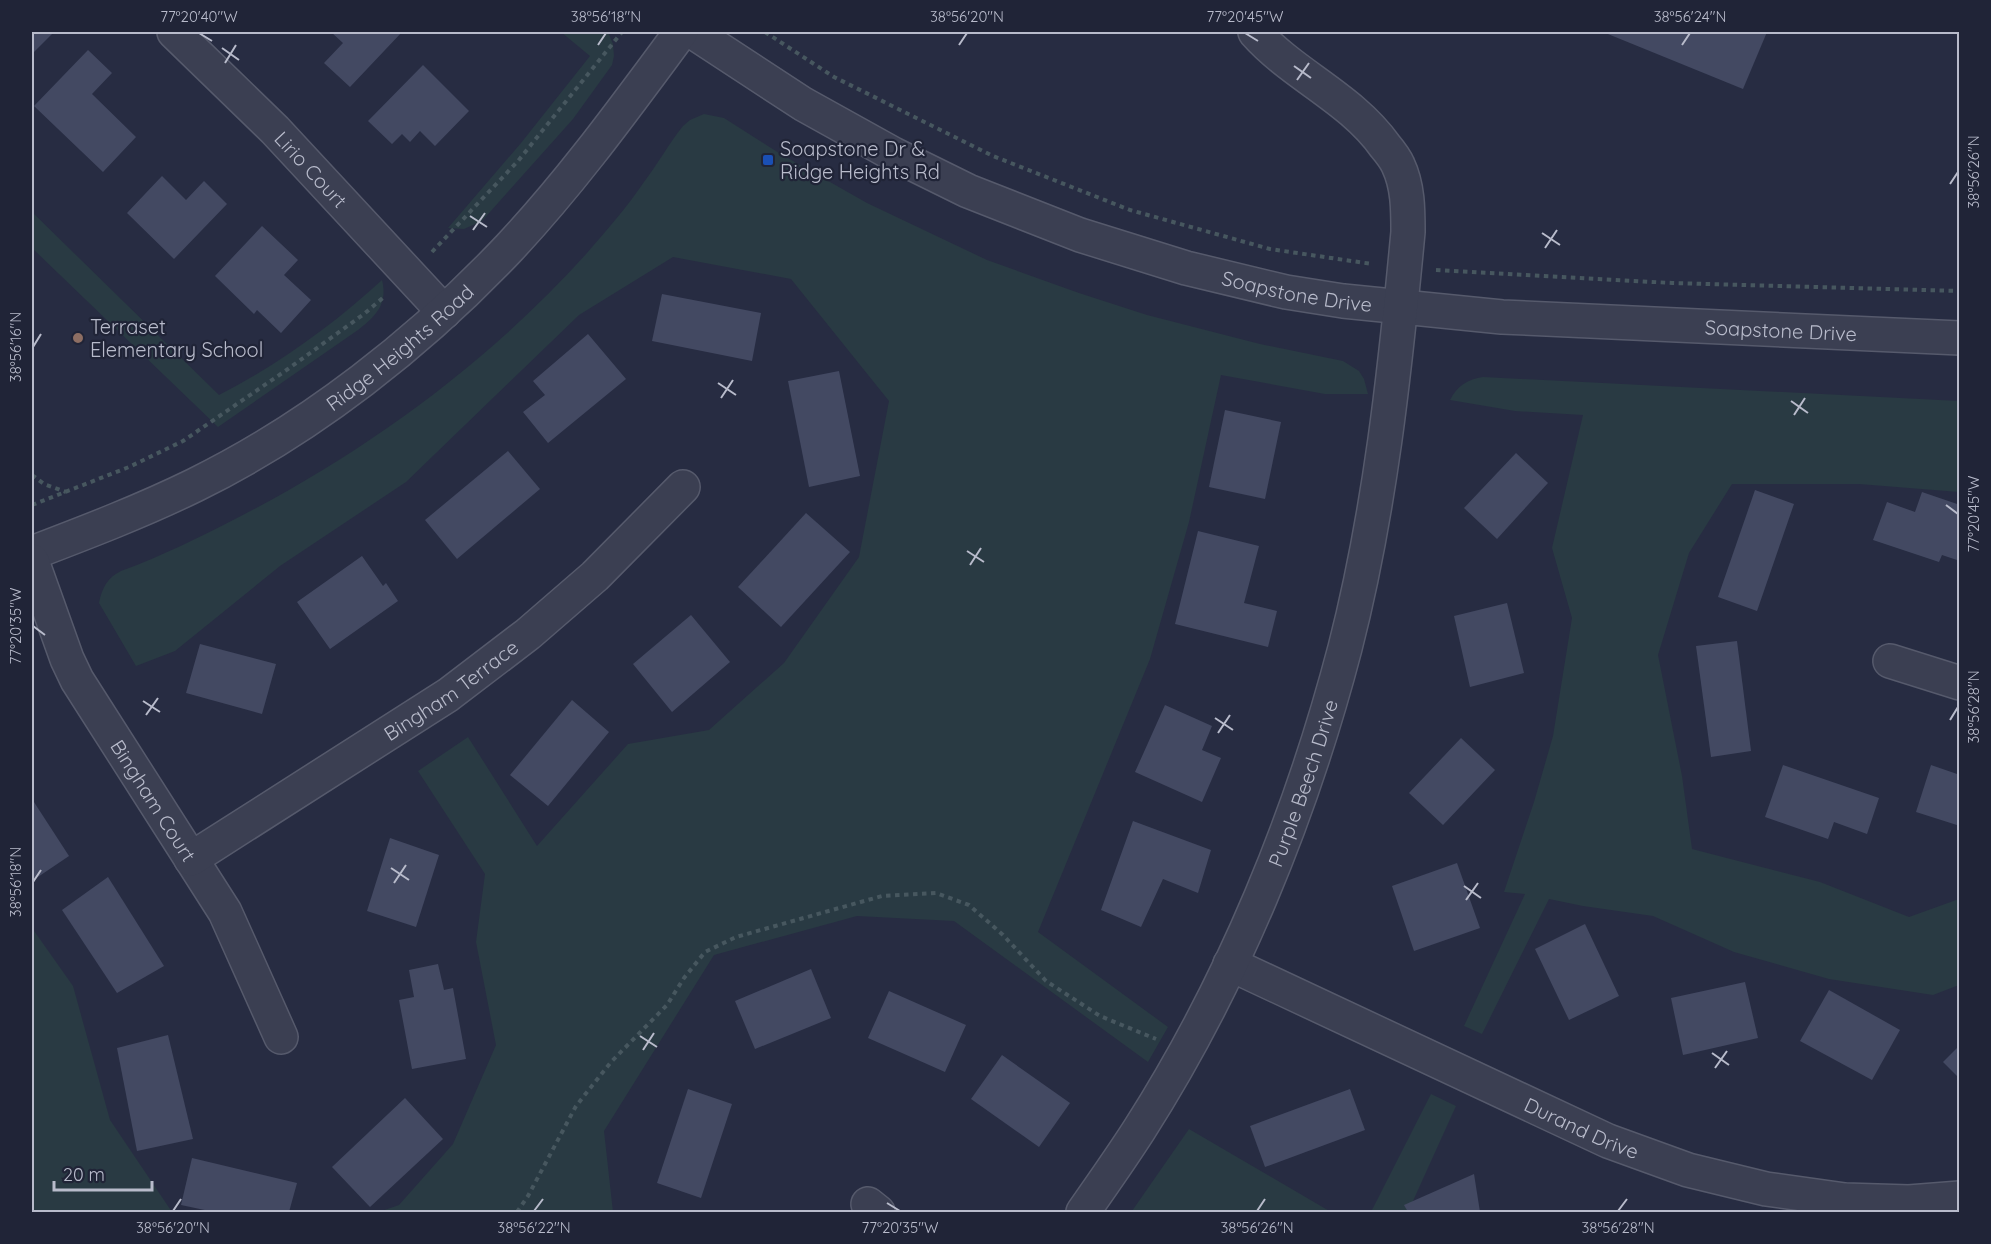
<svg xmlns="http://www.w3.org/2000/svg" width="1991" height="1244" font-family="Quicksand,sans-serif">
  <rect width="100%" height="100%" fill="#272c42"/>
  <!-- green -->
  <g fill="#293a43">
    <path d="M561,32H608L613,44L614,56L612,65L573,119L482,221L464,229L448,228L521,143L590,56Z"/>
    <path d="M704,114L724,118L779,153L867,203L987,260L1079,293L1147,315L1260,344L1343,361L1359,371L1364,379L1368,394H1325L1221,375L1189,522L1150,659L1038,932L1168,1027L1148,1062L954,921L857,916L714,955L604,1131L613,1212H379L399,1205L453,1144L496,1045L476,942L485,874L418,771L468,737L537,846L628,744L709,730L784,663L859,557L889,401L791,279L673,257L579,315L406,482L280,566L175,651L136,666L99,603C102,588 107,578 121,571C162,556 202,536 241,516C370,449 490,361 587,253C607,230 627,207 644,182C658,164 669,143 683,126L690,120Z"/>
    <path d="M32,212L219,395C279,364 333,325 382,280C388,304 376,316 358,330L218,427L32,248Z"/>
    <path d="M1483,377L1959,401V492L1859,484H1732L1689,553L1658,655L1682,776L1692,849L1820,882L1909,917L1959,899V985L1933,995L1829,979L1734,952L1653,916L1583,906L1549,899L1482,1034L1464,1026L1525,894L1504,892L1534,802L1553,736L1572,618L1552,548L1583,415L1515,411L1450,400C1457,386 1468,379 1483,377Z"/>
    <path d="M32,928L73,986L110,1120L172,1212H32Z"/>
    <path d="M1431,1094L1456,1106L1408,1212H1371Z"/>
    <path d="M1189,1129L1331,1212L1132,1211Z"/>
  </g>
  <!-- building -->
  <g fill="#434962">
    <path d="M32,32H54L32,54Z"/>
    <path d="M331,32H402L350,87L324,63L343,43Z"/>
    <path d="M1603,32H1767L1743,89Z"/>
    <path d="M88,50L112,73L92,94L136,137L103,172L34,106Z"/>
    <path d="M423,65L469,111L435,146L420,131L410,142L402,134L392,144L368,121Z"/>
    <path d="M162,176L186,200L204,181L227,204L174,259L127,213Z"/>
    <path d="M262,226L298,260L284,275L311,300L281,333L257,310L254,314L215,276Z"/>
    <path d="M662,294L761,313L752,361L652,341Z"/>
    <path d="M588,334L626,379L548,443L523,412L545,395L533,381Z"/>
    <path d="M839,371L860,476L809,487L788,381Z"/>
    <path d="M1225,410L1281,422L1265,499L1209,487Z"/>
    <path d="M508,451L540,489L457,559L425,520Z"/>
    <path d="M1516,453L1548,483L1497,539L1464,508Z"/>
    <path d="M1755,490L1794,504L1757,611L1718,597Z"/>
    <path d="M1922,492L1960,505V561L1942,555L1939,562L1873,540L1887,502L1915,512Z"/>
    <path d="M806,513L850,552L781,627L738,587Z"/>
    <path d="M1198,531L1259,546L1244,603L1277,611L1268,647L1175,624Z"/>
    <path d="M362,556L383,586L386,583L398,601L330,649L297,602Z"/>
    <path d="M1507,603L1524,673L1470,687L1454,616Z"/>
    <path d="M691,615L730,662L672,712L633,664Z"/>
    <path d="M1737,641L1751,751L1711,757L1696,646Z"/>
    <path d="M200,644L276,664L262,714L186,693Z"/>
    <path d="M572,700L609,732L548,806L510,775Z"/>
    <path d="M1165,705L1212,726L1202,750L1221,758L1202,802L1135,772Z"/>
    <path d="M1461,738L1495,770L1443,825L1409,793Z"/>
    <path d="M1783,765L1879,798L1867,834L1834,822L1828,839L1765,817Z"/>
    <path d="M1931,765L1960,775V826L1916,812Z"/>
    <path d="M32,799L69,856L32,881Z"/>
    <path d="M1133,821L1211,850L1198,893L1163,879L1141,927L1101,910Z"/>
    <path d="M390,838L439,855L416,927L367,911Z"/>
    <path d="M1457,863L1480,928L1414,951L1392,886Z"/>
    <path d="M108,877L164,966L117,993L62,910Z"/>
    <path d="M1585,924L1619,996L1569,1020L1535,949Z"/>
    <path d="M438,964L444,990L453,988L466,1059L412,1069L399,1000L414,997L409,970Z"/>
    <path d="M811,969L831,1018L755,1049L735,1001Z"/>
    <path d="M1745,982L1758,1038L1683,1055L1671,998Z"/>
    <path d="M1829,990L1900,1030L1872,1080L1800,1041Z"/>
    <path d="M889,991L966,1025L945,1072L868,1038Z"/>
    <path d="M168,1035L193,1139L137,1151L117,1048Z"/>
    <path d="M1960,1045V1079L1943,1062Z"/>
    <path d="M1002,1055L1070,1103L1039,1147L971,1099Z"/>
    <path d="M688,1089L732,1104L701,1198L657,1183Z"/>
    <path d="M1350,1089L1365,1130L1265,1167L1250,1126Z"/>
    <path d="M405,1098L443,1139L370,1207L332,1167Z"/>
    <path d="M192,1158L297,1183L289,1212H214L181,1205Z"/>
    <path d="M1474,1174L1480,1212H1408L1404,1205Z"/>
  </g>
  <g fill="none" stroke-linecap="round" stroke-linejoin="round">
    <!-- minor casing -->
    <g stroke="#565a6c" stroke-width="36">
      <g id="minor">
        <path id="s1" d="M174,32L275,130L444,312"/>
        <path id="s2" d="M693,32L803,104L893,154L968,191L1080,235L1186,268L1286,292L1343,301L1502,317L1960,338"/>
        <path id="s3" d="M32,553C87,532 142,511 195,485C311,428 420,342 509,248C572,181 626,106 681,32"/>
        <path id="s4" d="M32,561L67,659L77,680L225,912L281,1037"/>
        <path d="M1890,661L1960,683"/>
        <path id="s5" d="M191,859L448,695L528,634L595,576L683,487"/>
        <path id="s6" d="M1230,964L1608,1141L1688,1170L1766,1189L1845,1200L1909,1202L1960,1198"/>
        <path d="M868,1204L878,1212"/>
        <path id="s7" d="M1083,1212C1102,1185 1121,1158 1139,1130C1233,983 1301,816 1345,648C1380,512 1395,371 1408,232C1408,209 1408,186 1398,165C1395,158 1390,152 1385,146C1351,98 1293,75 1255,32"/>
      </g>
    </g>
    <!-- path -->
    <g stroke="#47575f" stroke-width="4" stroke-dasharray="4.5 4.5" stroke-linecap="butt">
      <path d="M765,32L834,77L993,156L1130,210L1270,249L1372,264"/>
      <path d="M432,252L518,161L622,32"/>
      <path d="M1436,270L1672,283L1960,291"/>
      <path d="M32,475L44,484L66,492"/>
      <path d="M32,505L129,467L183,441L288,369L364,314L385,296"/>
      <path d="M517,1212L528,1196L576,1106L611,1062L667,1005L684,978L705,952L736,937L882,896L936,893L969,905L1003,935L1046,981L1100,1016L1156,1039"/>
    </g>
    <!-- minor -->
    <use href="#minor" stroke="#3b3f52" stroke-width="33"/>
  </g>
  <!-- ticks -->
  <path fill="none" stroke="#b8bbcb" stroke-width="2" d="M199,33L212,41M1245,33L1258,41M598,45L606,33M959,45L967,33M1682,45L1690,33M222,48L239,60M225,63L236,45M1294,66L1311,78M1297,80L1309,63M1950,184L1958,172M470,216L487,227M473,230L485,213M1542,233L1560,245M1545,248L1557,230M33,347L41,334M718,383L736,395M721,398L733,380M1791,401L1808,413M1794,415L1805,398M1946,505L1958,514M967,551L984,562M970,565L981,548M33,626L45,635M143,701L160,712M146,715L158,698M1215,718L1233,730M1950,720L1958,707M1218,733L1230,715M391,868L409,880M33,882L41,870M394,883L406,865M1464,886L1481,898M1466,900L1478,883M640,1036L657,1047M643,1050L654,1033M1712,1053L1729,1065M1715,1068L1727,1051M887,1203L900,1211M173,1211L181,1199M534,1211L543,1199M1257,1211L1265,1199M1618,1211L1627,1199"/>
  <!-- markers -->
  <rect fill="#1a4fb4" stroke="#202437" stroke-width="2" x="762" y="154" width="12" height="12" rx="3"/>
  <circle fill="#8d6e63" stroke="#202437" stroke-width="2" cx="78" cy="338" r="6"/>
  <g text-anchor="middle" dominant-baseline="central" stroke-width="4.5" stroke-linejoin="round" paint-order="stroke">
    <!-- poi labels -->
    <g font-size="20" fill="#b8bbcb" stroke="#202437" text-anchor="start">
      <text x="780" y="148">Soapstone Dr &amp;<tspan x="780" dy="23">Ridge Heights Rd</tspan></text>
      <text x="90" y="326">Terraset<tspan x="90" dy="23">Elementary School</tspan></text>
    </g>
    <!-- street labels -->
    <g font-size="20" fill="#b8bbcb" stroke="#202437">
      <text stroke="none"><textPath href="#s1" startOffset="194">Lirio Court</textPath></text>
      <text stroke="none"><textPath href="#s2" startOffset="663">Soapstone Drive</textPath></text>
      <text stroke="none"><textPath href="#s2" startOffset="1149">Soapstone Drive</textPath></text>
      <text stroke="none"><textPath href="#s3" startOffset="424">Ridge Heights Road</textPath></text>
      <text stroke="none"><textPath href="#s5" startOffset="310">Bingham Terrace</textPath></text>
      <text stroke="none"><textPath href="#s7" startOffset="484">Purple Beech Drive</textPath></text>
      <text stroke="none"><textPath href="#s4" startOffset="270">Bingham Court</textPath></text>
      <text stroke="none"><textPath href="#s6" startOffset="388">Durand Drive</textPath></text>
    </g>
  </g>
  <!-- border -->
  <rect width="1991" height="1244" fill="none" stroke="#202437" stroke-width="66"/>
  <!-- scale -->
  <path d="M54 1181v9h98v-9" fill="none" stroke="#b8bbcb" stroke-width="3"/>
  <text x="63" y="1181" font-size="18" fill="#b8bbcb" stroke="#202437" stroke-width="4.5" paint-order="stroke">20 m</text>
  <rect x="33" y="33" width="1925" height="1178" fill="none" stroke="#b8bbcb" stroke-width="2"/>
  <g font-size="15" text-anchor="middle" fill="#b8bbcb">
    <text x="199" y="22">77°20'40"W</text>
    <text x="606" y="22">38°56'18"N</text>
    <text x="967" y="22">38°56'20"N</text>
    <text x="1245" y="22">77°20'45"W</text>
    <text x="1690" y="22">38°56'24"N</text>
    <text transform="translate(1974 172) rotate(-90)" y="5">38°56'26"N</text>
    <text transform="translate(16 347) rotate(-90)" y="5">38°56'16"N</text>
    <text transform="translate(1974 514) rotate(-90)" y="5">77°20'45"W</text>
    <text transform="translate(16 626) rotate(-90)" y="5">77°20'35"W</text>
    <text transform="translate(1974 707) rotate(-90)" y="5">38°56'28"N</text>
    <text transform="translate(16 882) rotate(-90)" y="5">38°56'18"N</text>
    <text x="173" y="1233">38°56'20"N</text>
    <text x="534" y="1233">38°56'22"N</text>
    <text x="900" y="1233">77°20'35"W</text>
    <text x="1257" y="1233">38°56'26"N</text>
    <text x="1618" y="1233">38°56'28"N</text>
  </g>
</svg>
